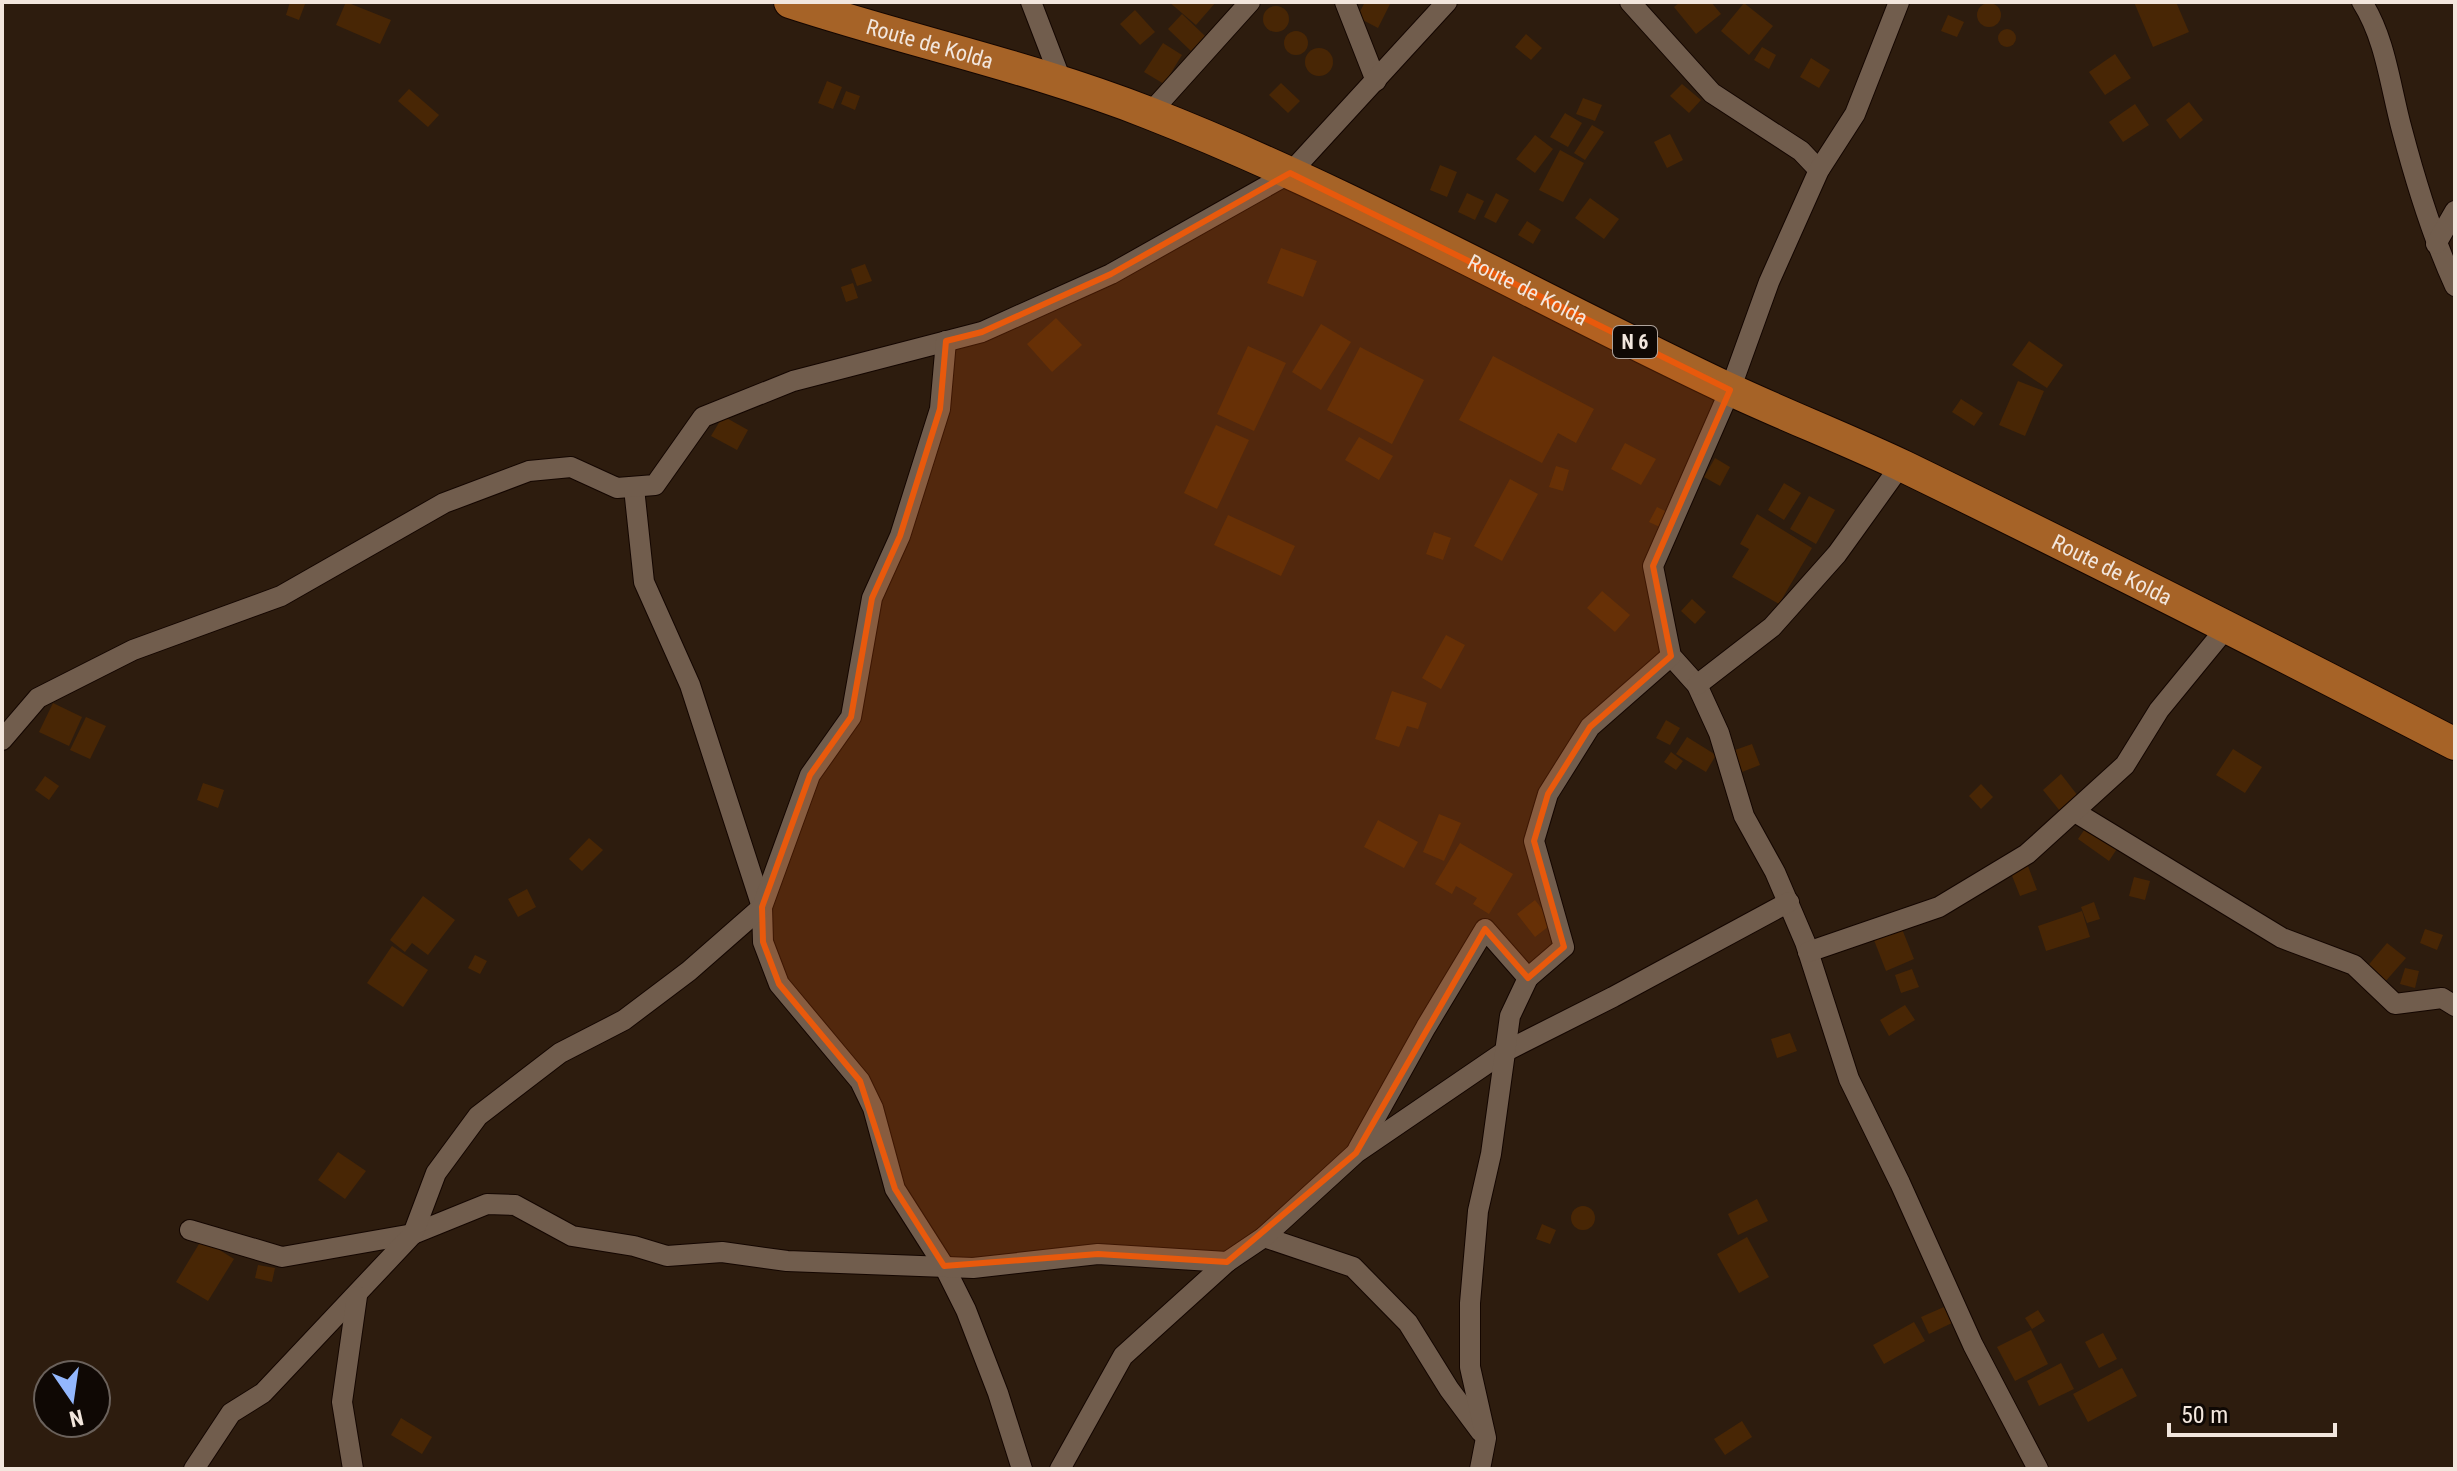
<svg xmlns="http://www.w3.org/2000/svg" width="2457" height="1471" font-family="'Roboto Condensed',sans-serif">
  <rect width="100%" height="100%" fill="#2d1c0e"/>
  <!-- building -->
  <g fill="#482605">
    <path d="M290,2L305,4L299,20L286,15Z"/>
    <path d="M346,2L391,20L380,44L336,25Z"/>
    <path d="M1169,2H1216L1196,25Z"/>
    <path d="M1365,2H1391L1378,28L1357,17Z"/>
    <path d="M1680,2H1711L1721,14L1696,34L1674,7Z"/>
    <path d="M2134,2H2176L2189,32L2153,47Z"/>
    <path d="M1744,3L1773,26L1749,55L1721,31Z"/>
    <circle cx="1989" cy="15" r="12"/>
    <circle cx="1276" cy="19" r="13"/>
    <path d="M1135,10L1155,32L1140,45L1120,24Z"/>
    <path d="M1182,14L1205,36L1191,51L1168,29Z"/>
    <path d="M1948,15L1964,22L1957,37L1941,31Z"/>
    <circle cx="2007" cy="38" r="9"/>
    <circle cx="1296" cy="43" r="12"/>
    <path d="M1526,34L1542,48L1531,60L1515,47Z"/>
    <path d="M1163,43L1182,55L1164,84L1144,72Z"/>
    <path d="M1762,47L1776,55L1769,69L1754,60Z"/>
    <circle cx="1319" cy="62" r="14"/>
    <path d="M2115,54L2131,78L2105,95L2089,72Z"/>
    <path d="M1811,58L1830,70L1819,88L1800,77Z"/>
    <path d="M827,81L842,87L833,109L818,103Z"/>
    <path d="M1281,83L1300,101L1288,113L1269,95Z"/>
    <path d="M1682,84L1701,100L1689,113L1670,96Z"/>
    <path d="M409,89L439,115L428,127L398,101Z"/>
    <path d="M846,91L860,96L855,110L841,104Z"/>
    <path d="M1583,98L1602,105L1595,121L1576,114Z"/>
    <path d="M2189,102L2203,120L2180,139L2166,120Z"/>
    <path d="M2135,104L2149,125L2123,142L2109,122Z"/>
    <path d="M1565,113L1582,123L1568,147L1550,137Z"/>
    <path d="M1592,125L1604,132L1585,160L1574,153Z"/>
    <path d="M1670,134L1683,160L1667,168L1654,142Z"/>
    <path d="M1535,135L1553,149L1535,173L1516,159Z"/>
    <path d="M1560,150L1584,163L1563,202L1539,190Z"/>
    <path d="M1440,165L1457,172L1447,197L1430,190Z"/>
    <path d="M1467,193L1484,201L1475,220L1458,212Z"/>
    <path d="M1496,193L1509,200L1496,223L1484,217Z"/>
    <path d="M1590,198L1619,219L1604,239L1575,218Z"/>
    <path d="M1527,221L1541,230L1533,244L1518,235Z"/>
    <path d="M1281,248L1317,261L1303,297L1267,283Z"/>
    <path d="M865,264L872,281L857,286L851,269Z"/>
    <path d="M853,283L858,298L846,302L841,287Z"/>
    <path d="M1056,318L1082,345L1052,372L1027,344Z"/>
    <path d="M1321,324L1351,342L1321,390L1292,372Z"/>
    <path d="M2029,341L2063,365L2047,388L2012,365Z"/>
    <path d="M1248,346L1286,363L1254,431L1217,414Z"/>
    <path d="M1360,347L1424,380L1392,444L1327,410Z"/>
    <path d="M1493,356L1594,409L1576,443L1558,433L1542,463L1459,420Z"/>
    <path d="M2018,381L2044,391L2025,436L1999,425Z"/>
    <path d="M1961,399L1983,413L1974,426L1952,412Z"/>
    <path d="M723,416L748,430L737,450L711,436Z"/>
    <path d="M1216,425L1249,440L1217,509L1184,493Z"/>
    <path d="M1359,437L1393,456L1379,480L1345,460Z"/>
    <path d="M1625,443L1656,459L1641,485L1611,469Z"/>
    <path d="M1715,458L1730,467L1720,486L1704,477Z"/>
    <path d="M1556,466L1569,470L1563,491L1549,487Z"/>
    <path d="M1510,479L1538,494L1502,561L1474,546Z"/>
    <path d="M1784,483L1801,493L1784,520L1768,510Z"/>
    <path d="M1809,496L1835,510L1816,544L1790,529Z"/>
    <path d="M1657,507L1671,514L1664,529L1649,522Z"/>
    <path d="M1757,514L1812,548L1779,604L1732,577L1749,549L1740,544Z"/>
    <path d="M1228,515L1295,546L1281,576L1214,545Z"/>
    <path d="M1434,532L1451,538L1443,560L1426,554Z"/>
    <path d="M1602,591L1630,615L1615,632L1587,608Z"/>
    <path d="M1692,599L1706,612L1695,624L1681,611Z"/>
    <path d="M1446,635L1465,645L1441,689L1422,678Z"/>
    <path d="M1392,691L1427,703L1418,729L1407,726L1399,747L1375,739Z"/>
    <path d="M53,703L82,717L69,746L39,732Z"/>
    <path d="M86,717L106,726L90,759L70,750Z"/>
    <path d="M1666,720L1680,728L1670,745L1656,738Z"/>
    <path d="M1687,737L1716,755L1706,772L1676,754Z"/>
    <path d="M1752,744L1760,765L1742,772L1735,750Z"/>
    <path d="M2233,749L2262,767L2245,793L2216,775Z"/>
    <path d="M1671,752L1683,761L1676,770L1664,762Z"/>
    <path d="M2061,774L2078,796L2060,811L2043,790Z"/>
    <path d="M45,776L59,786L49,800L35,790Z"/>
    <path d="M203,783L224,790L218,808L197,800Z"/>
    <path d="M1981,784L1993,797L1981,809L1969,796Z"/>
    <path d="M1439,814L1461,823L1444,861L1423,852Z"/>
    <path d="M1378,820L1418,842L1404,868L1364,847Z"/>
    <path d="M2089,823L2120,844L2109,861L2078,839Z"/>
    <path d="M589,838L603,850L582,871L569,859Z"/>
    <path d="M1460,843L1513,874L1489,914L1473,904L1477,898L1456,886L1452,894L1435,884Z"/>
    <path d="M2026,861L2037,890L2020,896L2009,868Z"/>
    <path d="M2134,877L2150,881L2145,900L2129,896Z"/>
    <path d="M527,889L536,907L518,917L508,899Z"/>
    <path d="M423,896L455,920L428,955L412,943L405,952L390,940Z"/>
    <path d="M1535,900L1553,923L1535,937L1517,914Z"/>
    <path d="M2094,902L2100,919L2087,923L2081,907Z"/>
    <path d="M2082,911L2090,937L2046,951L2038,926Z"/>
    <path d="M1902,929L1914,959L1886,971L1874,940Z"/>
    <path d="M2425,929L2443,935L2437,950L2420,943Z"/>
    <path d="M2387,943L2406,958L2384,983L2366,968Z"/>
    <path d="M392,946L428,970L403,1007L367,983Z"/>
    <path d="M475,955L487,961L480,974L468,968Z"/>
    <path d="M2405,968L2419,971L2415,988L2400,984Z"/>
    <path d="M1912,969L1919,987L1901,993L1895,975Z"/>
    <path d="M1905,1005L1915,1020L1889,1036L1880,1020Z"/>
    <path d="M1790,1033L1797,1051L1777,1058L1771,1039Z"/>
    <path d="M338,1152L366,1171L345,1199L318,1180Z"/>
    <path d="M1757,1199L1768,1221L1738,1235L1728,1214Z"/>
    <circle cx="1583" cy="1218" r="12"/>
    <path d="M1542,1224L1556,1230L1550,1244L1536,1239Z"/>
    <path d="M1747,1237L1769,1277L1739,1293L1717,1254Z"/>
    <path d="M202,1239L234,1259L208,1301L176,1282Z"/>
    <path d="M258,1265L275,1268L272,1282L255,1278Z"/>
    <path d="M1944,1307L1952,1323L1929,1334L1921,1317Z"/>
    <path d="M2038,1310L2045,1321L2032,1329L2025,1318Z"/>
    <path d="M1914,1322L1925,1341L1884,1364L1873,1345Z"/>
    <path d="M2031,1330L2048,1364L2015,1381L1997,1347Z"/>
    <path d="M2103,1333L2117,1359L2099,1368L2085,1342Z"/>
    <path d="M2061,1363L2074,1389L2039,1406L2027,1381Z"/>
    <path d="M2122,1368L2137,1396L2088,1422L2073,1394Z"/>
    <path d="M401,1418L432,1437L422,1454L391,1435Z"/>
    <path d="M1742,1421L1752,1437L1725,1455L1714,1439Z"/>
  </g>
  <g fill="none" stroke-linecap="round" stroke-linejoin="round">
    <!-- minor casing -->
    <g stroke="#140600" stroke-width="22">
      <g id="minor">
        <path d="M1031,2L1061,80"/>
        <path d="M1345,2L1376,81"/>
        <path d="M1630,2L1712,93L1801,151L1819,170"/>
        <path d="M1899,2L1855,114L1819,170L1769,282L1730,390L1653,566L1671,656L1697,685L1719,733L1744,816L1775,872L1805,942L1849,1079L1900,1183L1973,1345L2038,1469"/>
        <path d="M2362,2C2386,40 2390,86 2402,130C2416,183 2432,236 2455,286"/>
        <path d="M1150,113L1250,2"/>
        <path d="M2436,244L2455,211"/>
        <path d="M634,488L644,582L690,685L762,907L763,942L779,984L860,1081L873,1108L895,1189L944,1266L966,1310L998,1393L1022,1469"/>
        <path d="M1697,685L1772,627L1837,554L1901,465"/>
        <path d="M2,740L38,698L133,650L281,596L444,503L529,471L571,467L617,488L655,485L703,417L793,381L982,332L1111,274L1290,173L1447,2"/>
        <path d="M2075,812L2282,938L2354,965L2395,1004L2442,998L2455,1006"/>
        <path d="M1808,952L1939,907L2027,854L2125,765L2159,710L2227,627"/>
        <path d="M1358,1149L1426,1027L1485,929L1528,978L1564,947L1534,841L1548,794L1590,727L1671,656"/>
        <path d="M190,1230L282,1257L413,1234L487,1204L515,1205L572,1236L634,1246L667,1256L722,1252L787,1261L973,1268L1098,1254L1227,1262"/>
        <path d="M1264,1237L1353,1267L1408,1323L1449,1389L1481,1432"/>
        <path d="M194,1469L231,1413L263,1393L413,1234L436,1173L478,1116L560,1053L624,1020L689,971L762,907L810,775L851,717L872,598L900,536L940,409L946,341"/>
        <path d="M353,1469L342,1402L357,1296"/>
        <path d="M1060,1469L1123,1356L1227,1262L1264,1237L1356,1153L1504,1052L1613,997L1789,902"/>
        <path d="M1480,1469L1486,1438L1470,1367V1303L1478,1211L1491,1154L1510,1016L1528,978"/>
      </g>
    </g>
    <!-- primary casing -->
    <g stroke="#140600" stroke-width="34">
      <g id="primary">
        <path id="s1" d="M790,2C909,41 1032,67 1149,113C1349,191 1536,298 1729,389C1787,416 1848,440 1905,467C2090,557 2273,650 2455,744"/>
      </g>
    </g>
    <!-- minor -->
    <use href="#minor" stroke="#715d4d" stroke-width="20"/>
    <!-- primary -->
    <use href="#primary" stroke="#a66327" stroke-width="32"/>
  </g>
  <!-- marked area -->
  <path fill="#e8590c" fill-opacity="0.2" stroke="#e8590c" stroke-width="6" stroke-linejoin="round" d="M1290,173L1730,390L1653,566L1671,656L1590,727L1548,794L1534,841L1564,947L1528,978L1485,929L1356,1153L1227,1262L1098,1254L944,1266L895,1189L860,1081L779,984L763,942L762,907L810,775L851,717L872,598L900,536L940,409L946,341L982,332L1111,274Z"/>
  <g text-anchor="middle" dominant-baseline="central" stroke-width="6" stroke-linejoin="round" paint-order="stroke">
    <!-- shield labels -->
    <rect fill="#0f0804" stroke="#aea39c" stroke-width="2" x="1613" y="326" width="44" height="32" rx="6"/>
    <g font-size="20" font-weight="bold" fill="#f2e6dd">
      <text x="1635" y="342">N 6</text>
    </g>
    <!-- street labels -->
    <g font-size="22" fill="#f2e6dd" stroke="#0f0804">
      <text stroke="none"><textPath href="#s1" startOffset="146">Route de Kolda</textPath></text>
      <text stroke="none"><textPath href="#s1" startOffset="794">Route de Kolda</textPath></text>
      <text stroke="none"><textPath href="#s1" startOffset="1442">Route de Kolda</textPath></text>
    </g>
  </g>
  <!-- border -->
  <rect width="2457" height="1471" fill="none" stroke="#f2e6dd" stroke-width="8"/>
  <!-- north arrow -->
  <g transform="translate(72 1399) rotate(167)"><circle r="38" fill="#0f0804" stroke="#6a615b" stroke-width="2"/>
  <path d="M0-6L14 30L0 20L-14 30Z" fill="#93b7fd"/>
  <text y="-12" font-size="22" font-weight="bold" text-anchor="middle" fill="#f2e6dd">N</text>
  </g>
  <!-- scale -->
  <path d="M2169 1423v12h166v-12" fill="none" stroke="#f2e6dd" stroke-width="4"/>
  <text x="2181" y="1423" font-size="24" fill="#f2e6dd" stroke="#0f0804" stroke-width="6" paint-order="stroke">50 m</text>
</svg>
